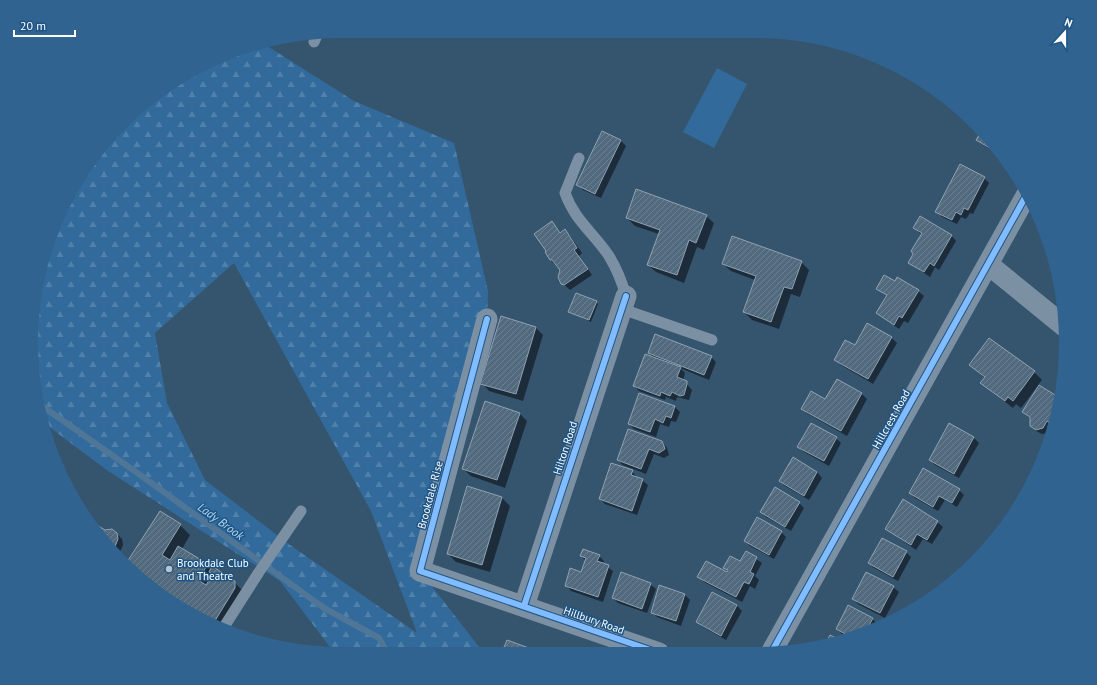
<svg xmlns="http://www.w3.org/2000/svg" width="1097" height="685" font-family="'PT Sans',sans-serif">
  <defs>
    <pattern id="forest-firs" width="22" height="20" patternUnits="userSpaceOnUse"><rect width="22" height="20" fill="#326b9b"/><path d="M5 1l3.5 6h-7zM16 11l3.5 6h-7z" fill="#5181aa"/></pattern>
    <pattern id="building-hatch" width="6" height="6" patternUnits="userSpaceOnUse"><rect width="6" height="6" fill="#516a7e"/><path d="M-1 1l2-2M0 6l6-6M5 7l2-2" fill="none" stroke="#6b8091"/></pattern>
  </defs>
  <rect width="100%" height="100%" fill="#35546e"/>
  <!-- forest -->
  <path fill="url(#forest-firs)" fill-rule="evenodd" d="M264,44L354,101L454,143L488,291L487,319L420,571L483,652L333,651L280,581L108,471L44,423L31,342L47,243L95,153L153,95L243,47ZM234,263L371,511L417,633L290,545L205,480L167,403L155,333Z"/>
  <!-- pitch -->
  <path fill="#326b9b" d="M717,68L747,84L714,148L683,132Z"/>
  <!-- shadow -->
  <g fill="#0007">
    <path d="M603,133L621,141L626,146L601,198L583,190L578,185Z"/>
    <path d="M989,137L1003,157L983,145L977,140Z"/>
    <path d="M984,178L989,183L973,214L970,213L966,219L961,217L957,224L942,217L937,211Z"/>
    <path d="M706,216L714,223L704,250L697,247L684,283L656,272L648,265L659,234L635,226L627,218Z"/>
    <path d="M552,223L561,233L565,231L570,236L582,253L579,256L592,275L570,290L562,283L561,270L550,260Z"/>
    <path d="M914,228L951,235L956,241L939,270L935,267L930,277L909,263L922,235Z"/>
    <path d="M801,262L809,270L800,297L791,294L779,329L752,320L744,312L755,280L731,271L723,264Z"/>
    <path d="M895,283L918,291L924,296L908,323L904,321L899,329L877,313L887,296L878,288Z"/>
    <path d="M596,302L598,304L591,322L570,312Z"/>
    <path d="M868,324L892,338L897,343L873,384L841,365L835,359L855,347Z"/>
    <path d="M536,328L543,335L523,401L489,391L482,383Z"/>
    <path d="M990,339L1034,372L1042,380L1038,385L1059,399L1055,423L1048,433L1042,434L1036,431L1031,426V419L1023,412L1038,388L1037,387L1021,408L1016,404L1013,408L981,383L985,378L970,365Z"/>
    <path d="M649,353L711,357L716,362L709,380L680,368L685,373L683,380L692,390L689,400L677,397L676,401L666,397L665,400L639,391L634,386L655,359Z"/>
    <path d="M837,380L862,394L867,399L847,436L808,414L802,409L825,400Z"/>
    <path d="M639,395L675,407L680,412L676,422L671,421L669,427L660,424L656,437L634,429L629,424Z"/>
    <path d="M519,413L527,421L505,488L471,476L463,469Z"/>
    <path d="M973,437L979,443L959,478L935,465L930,460Z"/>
    <path d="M836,438L841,443L829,466L804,452L798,447Z"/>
    <path d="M662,442L667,448L669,455L664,458L654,454L646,474L623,465L618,460Z"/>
    <path d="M793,459L817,472L822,478L809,500L785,486L780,481Z"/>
    <path d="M632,471L637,478L642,480L648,485L637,515L605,504L600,499Z"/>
    <path d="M468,488L502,498L510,506L490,572L456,562L448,554Z"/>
    <path d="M959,490L964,495L957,507L945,500L938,511L915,498L910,493Z"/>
    <path d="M799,503L804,508L791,531L766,517L761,512Z"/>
    <path d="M89,522L104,531L117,534L122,539L123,545L119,554Z"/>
    <path d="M937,522L943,527L932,544L923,539L916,550L886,529Z"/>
    <path d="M180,525L190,535L182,549L234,582L244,592L224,630L153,590L127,562Z"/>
    <path d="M781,532L786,537L774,559L750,546L745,541Z"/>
    <path d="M746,552L762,563L755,576L759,580L755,589L750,586L742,602L704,582L699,577L727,574L728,572L725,568L741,563Z"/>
    <path d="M906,552L911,557L898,581L874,568L869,563Z"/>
    <path d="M581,556H599L604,561L603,564L613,571L603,602L571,591L566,585L582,573L586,561Z"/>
    <path d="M650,584L656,589L647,613L618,603L613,598Z"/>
    <path d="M893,587L899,592L885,618L858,604L853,599Z"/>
    <path d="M713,593L737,606L742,611L726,640L703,627L697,622Z"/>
    <path d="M685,595L690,600L681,626L657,617L652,612Z"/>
    <path d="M872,619L878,624L875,628L854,638H851L842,634L837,629Z"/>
    <path d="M508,641L538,652H503Z"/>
  </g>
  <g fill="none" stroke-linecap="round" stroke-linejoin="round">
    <!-- stream -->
    <path stroke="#4f7697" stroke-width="6" d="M42,406L136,472L324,608L379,638L387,652"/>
  </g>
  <!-- building -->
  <g fill="url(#building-hatch)" stroke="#8fa2b2">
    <path d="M982,130L989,137L1000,154L976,140Z"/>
    <path d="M602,131L621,140L595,194L576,185Z"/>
    <path d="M960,164L985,177L968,210L964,208L961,215L956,212L952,220L935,212Z"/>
    <path d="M636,189L707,215L696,243L689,240L677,275L647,265L660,230L626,218Z"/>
    <path d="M920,216L952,235L934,266L930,263L924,272L908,263L913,254L911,251L922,233L913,228Z"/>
    <path d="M552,221L560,233L565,229L577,248L574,250L588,269L564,285L561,284L558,277L560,270L552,260H550L545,252L546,251L534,234Z"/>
    <path d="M732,236L802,261L792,289L784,287L771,322L743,312L756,276L722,264Z"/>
    <path d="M884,275L895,281L897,277L919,290L902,318L899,316L894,325L876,313L887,295L876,289Z"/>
    <path d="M576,293L597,301L589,320L568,312Z"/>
    <path d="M501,316L536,327L516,394L480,384Z"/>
    <path d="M867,323L892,337L868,379L834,360L845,340L855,345Z"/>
    <path d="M655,334L712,356L704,375L648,353Z"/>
    <path d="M989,338L1035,371L1013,401L1008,397L1005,401L980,383L985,377L969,365Z"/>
    <path d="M645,354L681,367L677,377L687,381V384L684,395L680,396L672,392L670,396L661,392L660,396L633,386Z"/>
    <path d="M837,379L862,393L841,431L801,409L811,391L825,399Z"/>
    <path d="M1039,385L1060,398L1054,426L1047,421L1043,428L1036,430L1030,426V417L1022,412Z"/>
    <path d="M639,393L675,406L671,418L666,416L663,423L655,419L650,432L628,424Z"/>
    <path d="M485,401L520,413L497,480L462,469Z"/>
    <path d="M811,423L837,437L824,461L797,447Z"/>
    <path d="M949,423L974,437L954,474L929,460Z"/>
    <path d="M628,429L662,441L664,446L665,449L659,453L649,449L641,469L617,460Z"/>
    <path d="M793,457L817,472L804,496L779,481Z"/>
    <path d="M611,463L633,470L631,475L643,479L632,511L599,499Z"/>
    <path d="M923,468L960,489L952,503L939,496L933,507L909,493Z"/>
    <path d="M467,486L502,497L482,565L447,554Z"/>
    <path d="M775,487L800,502L785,527L760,512Z"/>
    <path d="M903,499L938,521L927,540L917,534L911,545L885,529Z"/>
    <path d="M160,511L181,524L162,555L170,560L178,546L208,564L198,580L206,585L213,574L209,572L212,566L235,581V588L213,624L153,590L127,562Z"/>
    <path d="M757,517L782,531L769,555L744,541Z"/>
    <path d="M87,519L105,530L112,529L117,533L118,539L114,549Z"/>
    <path d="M882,538L907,551L893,577L868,563Z"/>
    <path d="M583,549L600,555L597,561L609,565L598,597L565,586L570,568L581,572L586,558L580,556Z"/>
    <path d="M746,551L757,557L750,572L754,574L749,584L744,582L736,597L697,577L706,561L727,572L728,570L723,568L730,556L740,561Z"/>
    <path d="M621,572L651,583L642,609L612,598Z"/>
    <path d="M866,572L894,586L880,613L852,599Z"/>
    <path d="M659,585L685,594L676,621L651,613Z"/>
    <path d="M712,592L737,605L721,636L696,622Z"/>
    <path d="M848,605L873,618L865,633L853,638L836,629Z"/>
    <path d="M830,635L840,640L826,643Z"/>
    <path d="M507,640L540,652H502Z"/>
  </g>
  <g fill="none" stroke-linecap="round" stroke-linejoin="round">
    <!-- service -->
    <g stroke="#7c90a4" stroke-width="11">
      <path d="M314,42L317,35"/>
      <path d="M579,158L565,193C575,221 594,233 609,256C617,269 622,282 626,296"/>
      <path d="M622,309L712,340"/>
      <path d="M222,630L259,572L301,511"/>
    </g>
    <!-- minor -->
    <g stroke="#7c90a4" stroke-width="21">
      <path d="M989,265L1064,326"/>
      <path d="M487,319L420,571L659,653"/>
      <path d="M524,606L626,296"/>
      <path d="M771,653L1027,194"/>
    </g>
    <!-- cycleway casing -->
    <g stroke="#1e5585" stroke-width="8">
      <g id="cycleway">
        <path d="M487,319L420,571L659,653"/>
        <path d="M524,606L626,296"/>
        <path d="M771,653L1027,194"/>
      </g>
    </g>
    <!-- cycleway -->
    <use href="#cycleway" stroke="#80bcff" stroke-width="6"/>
  </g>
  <!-- markers -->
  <circle fill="#b8c3cc" stroke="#1e5585" stroke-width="1.5" cx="169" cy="569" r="4"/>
  <g text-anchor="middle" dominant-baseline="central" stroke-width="3" stroke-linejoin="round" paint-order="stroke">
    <!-- street labels -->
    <g font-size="11" fill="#fff" stroke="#1e5585">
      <text transform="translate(891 419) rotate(-61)">Hillcrest Road</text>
      <text transform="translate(565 448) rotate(-72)">Hilton Road</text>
      <text transform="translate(430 495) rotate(-75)">Brookdale Rise</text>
      <text transform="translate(594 620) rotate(19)">Hillbury Road</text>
    </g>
    <!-- poi labels -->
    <g font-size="11" fill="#fff" stroke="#1e5585" text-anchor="start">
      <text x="177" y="563">Brookdale Club<tspan x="177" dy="13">and Theatre</tspan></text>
    </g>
    <!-- water labels -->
    <g font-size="12" font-style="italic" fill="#b2d5f1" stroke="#1e5585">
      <text transform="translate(221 521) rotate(36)">Lady Brook</text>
    </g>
  </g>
  <!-- crop -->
  <path d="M0 0H1097V685H0ZM342 38H755A304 304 0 0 1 1059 342V343A304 304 0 0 1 755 647H342A304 304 0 0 1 38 343V342A304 304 0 0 1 342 38Z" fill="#30638f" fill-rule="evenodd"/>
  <!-- north arrow -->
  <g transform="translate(1065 32) rotate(21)" stroke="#1e5585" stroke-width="3" paint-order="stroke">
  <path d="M0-3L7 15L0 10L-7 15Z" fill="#ffffff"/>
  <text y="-6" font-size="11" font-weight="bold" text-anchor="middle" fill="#ffffff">N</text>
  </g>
  <!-- scale -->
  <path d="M14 30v6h61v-6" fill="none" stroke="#ffffff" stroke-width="2"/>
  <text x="20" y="30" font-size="12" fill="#ffffff" stroke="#1e5585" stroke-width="3" paint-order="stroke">20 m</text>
</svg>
